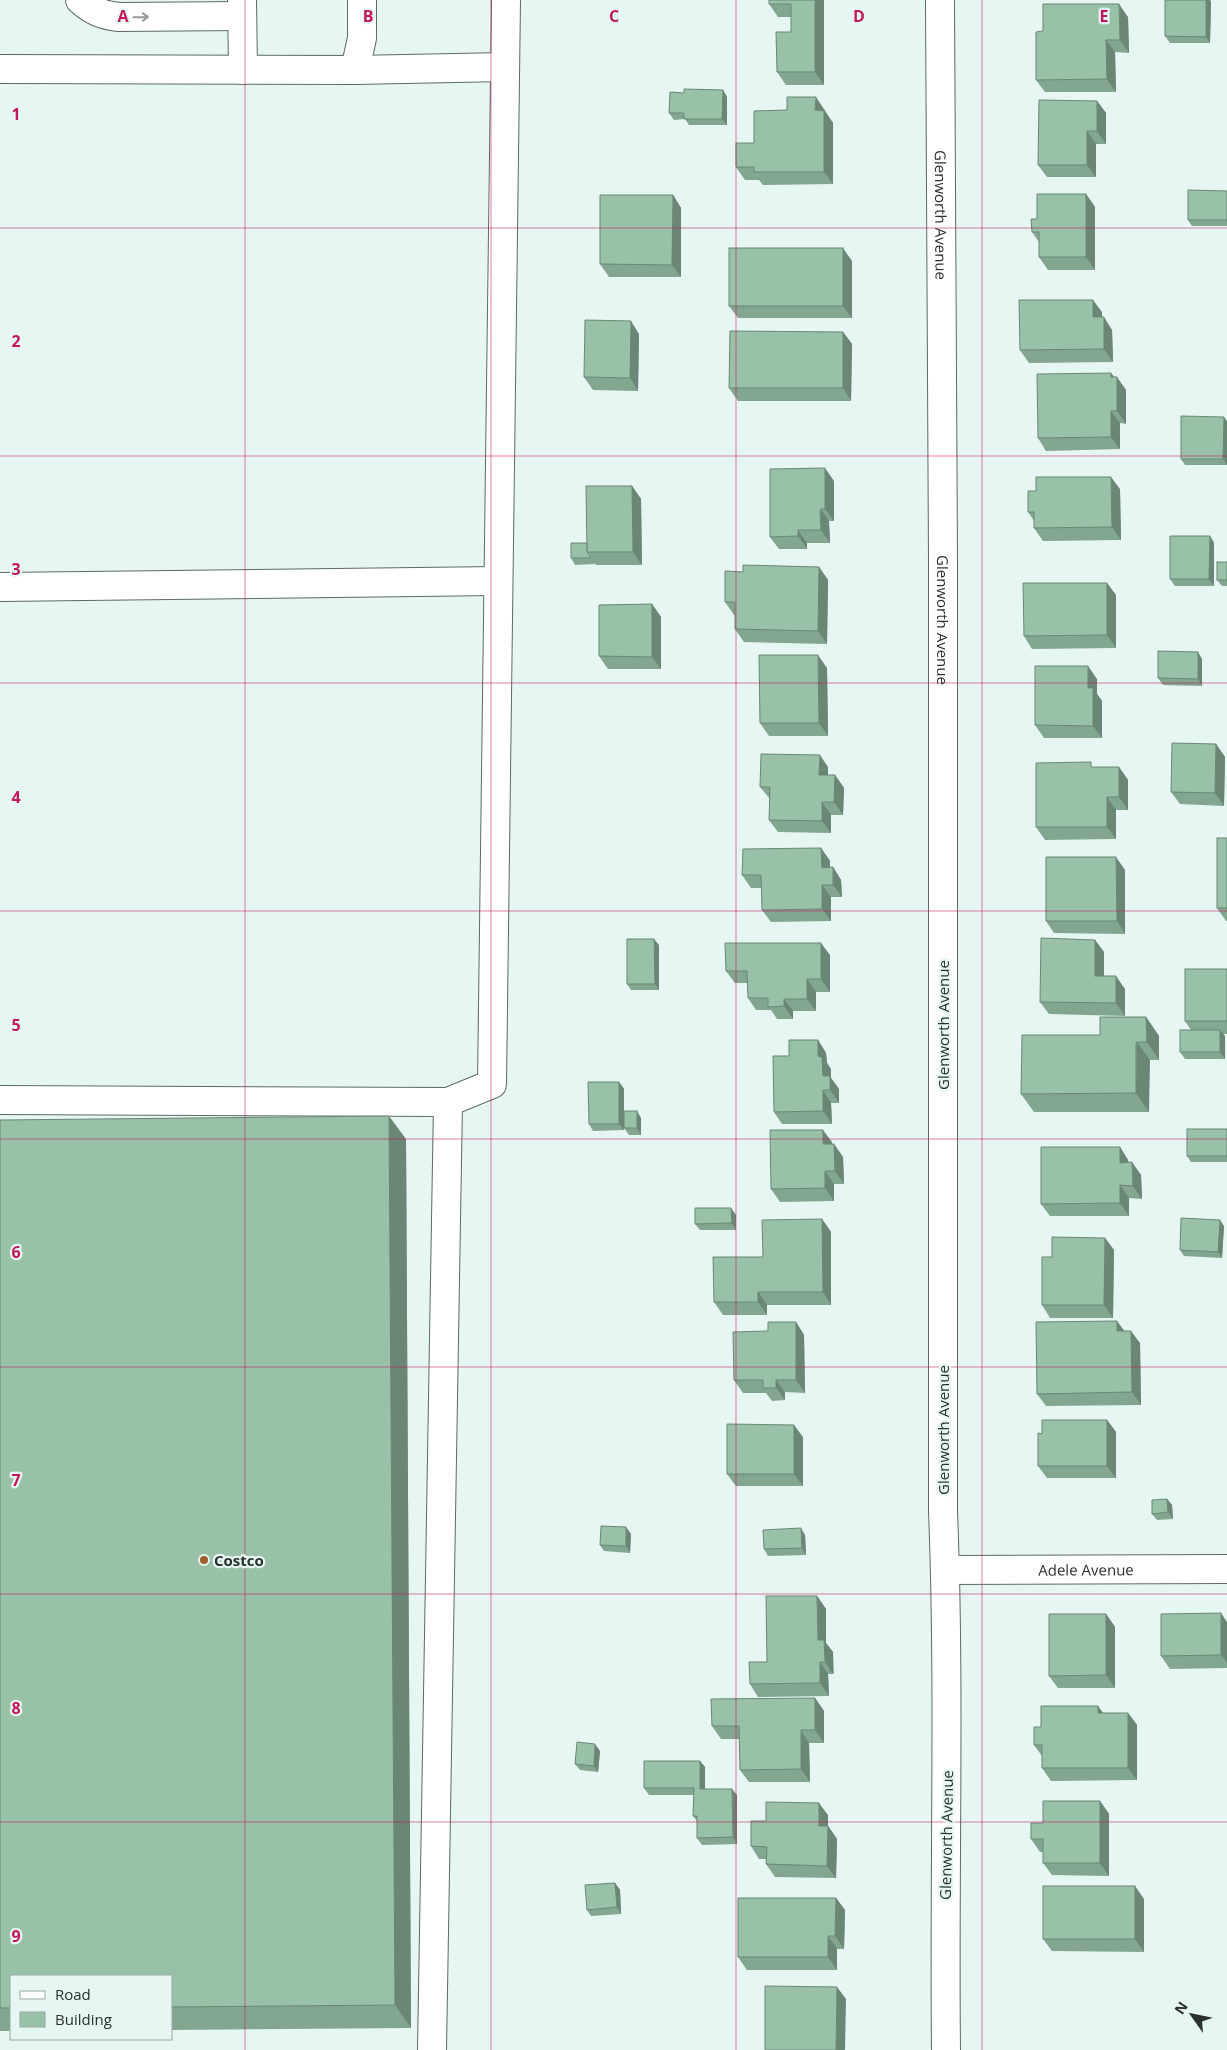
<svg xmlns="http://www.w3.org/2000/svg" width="1227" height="2050" font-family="'Open Sans',sans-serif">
  <rect width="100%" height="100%" fill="#e6f6f3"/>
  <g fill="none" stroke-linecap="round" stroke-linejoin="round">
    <!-- minor casing -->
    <g stroke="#5c6967" stroke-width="30">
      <g id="minor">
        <path d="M80,0C93,12 103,15 119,17L242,16"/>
        <path d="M242,0L243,70"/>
        <path id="s1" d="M940,0L943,561V1511C950,1691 944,1870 946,2050"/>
        <path d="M0,69L355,70L505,67"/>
        <path d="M355,70L362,38V0"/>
        <path d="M0,587L498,581"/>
        <path d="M0,1100L448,1102L432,2050"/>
        <path d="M448,1102L492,1084L506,0"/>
        <path id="s2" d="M945,1570L1227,1569"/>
      </g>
    </g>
    <!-- minor -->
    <use href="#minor" stroke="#fff" stroke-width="28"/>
  </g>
  <!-- wall -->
  <g fill="#83a690">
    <path d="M824,0V85H786L777,72L791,32V17H778L769,4Z"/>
    <path d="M1165,0H1210L1211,2L1210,43H1170L1165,36Z"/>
    <path d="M1128,17L1129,53L1115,52L1116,92H1045L1036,80L1043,31Z"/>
    <path d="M723,90L727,97V125H689L685,119L674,120L669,113L684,93Z"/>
    <path d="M1097,101L1106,113V144H1096V177H1047L1038,165Z"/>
    <path d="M825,109L824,111L833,123V184L763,185L759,180H745L736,167L754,143Z"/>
    <path d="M1227,191V226H1192L1188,220Z"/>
    <path d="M1086,194L1095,207V270H1048L1039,257V242L1032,232L1037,219Z"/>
    <path d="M673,195L681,208V277H609L600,264Z"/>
    <path d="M852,261V318H738L729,306Z"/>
    <path d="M1102,312V317L1112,330L1113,362L1029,363L1020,350Z"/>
    <path d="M843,332L852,344L851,401H738L729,388Z"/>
    <path d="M639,334L638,391L593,390L584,377Z"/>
    <path d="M1111,373L1126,390V424L1120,423V449L1046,451L1038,438Z"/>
    <path d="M1227,421V465H1185L1181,459Z"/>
    <path d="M834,481V521H829V524L830,543H807V549H779L770,537Z"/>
    <path d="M632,486L641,499L642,565H596L594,562L595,564L575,565L571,558L587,543Z"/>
    <path d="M1120,489L1121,540L1043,541L1034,528V521L1028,512Z"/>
    <path d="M1210,536L1214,543V586H1175L1170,579Z"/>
    <path d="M1227,562V586H1222L1217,580Z"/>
    <path d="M819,567L828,580L827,644L744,642L735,629V615H734L725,602L743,572Z"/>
    <path d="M1116,595V648L1032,649L1024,636Z"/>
    <path d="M652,604L661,617V669H608L599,656Z"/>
    <path d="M1202,659V686L1163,685L1158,678Z"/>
    <path d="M827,668L828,736H769L760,723Z"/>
    <path d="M1097,679V694L1102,701V738H1044L1035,725Z"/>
    <path d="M1216,744L1225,757L1224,806L1180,804L1171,792Z"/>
    <path d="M828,767V775H835L844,788L843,815H831V833L778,832L769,820L770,799L760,787Z"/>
    <path d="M1094,767H1119L1128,780V810H1116V839L1045,840L1036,827Z"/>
    <path d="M1227,838V921H1226L1217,908Z"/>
    <path d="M821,848L830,861V867H833L841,880L842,897H831V921L771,922L762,910V888H751L742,875Z"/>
    <path d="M1125,870V934L1054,933L1046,921Z"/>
    <path d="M1095,940L1104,952V976L1125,989V1016L1049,1014L1040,1002Z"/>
    <path d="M659,945V990H631L627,984Z"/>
    <path d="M830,955V992H816V1011H793V1019H777L771,1010H756L748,998L747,983H735L726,971Z"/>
    <path d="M1227,969V1034H1223L1225,1036V1059H1185L1180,1052L1191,1030L1185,1021Z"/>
    <path d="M1146,1017L1159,1036V1060H1150L1149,1062V1112H1034L1021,1094L1100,1035Z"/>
    <path d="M818,1040L826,1053L827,1063L831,1069V1078L839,1089V1103H831L832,1124H782L774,1112L789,1056Z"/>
    <path d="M619,1082L624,1089V1130L593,1131L589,1124Z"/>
    <path d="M641,1118V1135H629L624,1128Z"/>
    <path d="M0,1120L406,1139L411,2028L171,2030V1976H11V2031H0Z"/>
    <path d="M1227,1129V1162H1191L1187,1156Z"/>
    <path d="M832,1142V1144H834L843,1157L844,1184H834V1201L780,1202L771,1189Z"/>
    <path d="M1120,1147L1128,1160L1129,1163L1141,1175L1142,1199L1129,1198V1216H1050L1041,1204Z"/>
    <path d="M736,1215V1230H700L695,1224Z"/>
    <path d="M822,1219L831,1232V1305H767V1315H723L714,1302L763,1257Z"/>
    <path d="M1224,1226L1222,1258L1184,1256L1180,1250Z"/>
    <path d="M1105,1238L1114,1250L1113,1318H1050L1042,1305L1052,1257Z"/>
    <path d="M796,1322L804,1335L805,1393L785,1392V1400L772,1401L766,1393H743L734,1380L768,1331Z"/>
    <path d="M1125,1331L1140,1343L1141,1405L1046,1406L1037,1394Z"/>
    <path d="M1107,1420L1116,1432V1478H1047L1038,1466L1042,1434Z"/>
    <path d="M803,1437V1486H736L727,1474Z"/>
    <path d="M1167,1499L1172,1505L1173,1519L1157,1520L1152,1514Z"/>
    <path d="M631,1534L630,1553L604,1551L600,1545Z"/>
    <path d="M805,1535L806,1555L768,1556L764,1549Z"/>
    <path d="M817,1596L826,1609V1643L833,1652L834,1673L833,1674H828L829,1696L758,1697L750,1684Z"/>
    <path d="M1106,1614L1115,1627V1688H1058L1049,1676Z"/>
    <path d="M1227,1622V1668L1170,1669L1161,1656Z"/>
    <path d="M815,1698L824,1711V1743H809L810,1782H749L740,1770V1739H721L712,1726Z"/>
    <path d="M1103,1713H1128L1137,1725V1780L1051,1781L1042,1768V1756L1034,1745L1041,1727Z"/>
    <path d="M600,1751L598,1772L580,1770L575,1764Z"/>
    <path d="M700,1761L705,1767V1789L737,1795V1844L702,1845L697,1838V1821L693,1816L694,1795H649L644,1788Z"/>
    <path d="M1100,1801L1109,1814V1876L1052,1875L1043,1863V1852H1040L1031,1839L1043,1823Z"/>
    <path d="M828,1815V1826L837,1839L836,1878L775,1877L766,1864V1859H759L751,1846L766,1821Z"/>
    <path d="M615,1883L620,1890L621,1914L591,1916L587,1910Z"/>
    <path d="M836,1898L845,1910L844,1949H837V1970H747L738,1957Z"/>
    <path d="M1144,1899V1952L1052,1951L1043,1939Z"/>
  </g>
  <!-- shaded-wall -->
  <g fill="#6a8776">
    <path d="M815,0H824V85L815,72Z"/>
    <path d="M1206,0H1210L1211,2L1210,43L1206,37Z"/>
    <path d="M1119,4L1128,17L1129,53L1120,40Z"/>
    <path d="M1106,40L1115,52L1116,92L1107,79Z"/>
    <path d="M723,90L727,97V125L722,119Z"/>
    <path d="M816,97L833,123V184L824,172L815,110Z"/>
    <path d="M1097,101L1106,113V144L1097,131Z"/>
    <path d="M1087,131L1096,144V177L1087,165Z"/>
    <path d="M1086,194L1095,207V270L1086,257Z"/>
    <path d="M673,195L681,208V277L672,265Z"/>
    <path d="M843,248L852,261V318L843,306Z"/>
    <path d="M1093,300L1102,312V330L1093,317Z"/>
    <path d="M1104,317L1112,330L1113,362L1104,349Z"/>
    <path d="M631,321L639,334L638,391L630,378Z"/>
    <path d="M843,332L852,344L851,401L843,388Z"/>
    <path d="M1111,373L1117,382V377L1126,390V424L1117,411L1111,377Z"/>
    <path d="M1111,411L1120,423V449L1111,437Z"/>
    <path d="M1224,417L1227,421V465L1223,459Z"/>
    <path d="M825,468L834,481V521L825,509Z"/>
    <path d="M1111,477L1120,489L1121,540L1112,527Z"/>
    <path d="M632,486L641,499L642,565L633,552Z"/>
    <path d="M821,509L829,521L830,543L821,530Z"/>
    <path d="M798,530L807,543V549L798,536Z"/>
    <path d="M1210,536L1214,543V586L1209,579Z"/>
    <path d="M819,567L828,580L827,644L818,631Z"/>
    <path d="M1107,583L1116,595V648L1107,635Z"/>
    <path d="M652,604L661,617V669L652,657Z"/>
    <path d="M1198,652L1202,659V686L1198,679Z"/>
    <path d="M818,655L827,668L828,736L819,723Z"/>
    <path d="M1088,666L1097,679V694L1102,701V738L1093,726L1088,688Z"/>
    <path d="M1216,744L1225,757L1224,806L1215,793Z"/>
    <path d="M820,755L828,767V788L819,775Z"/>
    <path d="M1119,767L1128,780V810L1119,797Z"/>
    <path d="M835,775L844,788L843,815L834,802Z"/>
    <path d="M1107,797L1116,810V839L1107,827Z"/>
    <path d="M822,802L831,815V833L822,821Z"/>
    <path d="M821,848L830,861V880L822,868Z"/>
    <path d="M1116,857L1125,870V934L1117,921Z"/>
    <path d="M833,867L841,880L842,897L833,885Z"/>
    <path d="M822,885L831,897V921L822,909Z"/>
    <path d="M654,939L659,945V990L655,984Z"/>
    <path d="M1095,940L1104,952V989L1095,976Z"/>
    <path d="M821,943L830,955V992L821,979Z"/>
    <path d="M1116,976L1125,989V1016L1116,1003Z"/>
    <path d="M807,979L816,992V1011L807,999Z"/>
    <path d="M784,999L793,1011V1019L784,1006Z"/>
    <path d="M1146,1017L1159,1036V1060L1147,1042Z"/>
    <path d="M1220,1030L1225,1036V1059L1220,1052Z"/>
    <path d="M818,1040L826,1053L827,1063L831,1069V1078L839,1089V1103L830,1090L823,1076L818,1056Z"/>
    <path d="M1137,1042L1150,1060L1149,1112L1136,1093Z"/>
    <path d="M619,1082L624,1089V1130L619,1124Z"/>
    <path d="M823,1090L831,1103L832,1124L823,1111Z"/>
    <path d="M637,1111L641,1118V1135L637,1128Z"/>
    <path d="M389,1116L406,1139L411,2028L395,2005Z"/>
    <path d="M823,1130L832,1142V1157L823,1144Z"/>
    <path d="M834,1144L843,1157L844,1184L835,1171Z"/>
    <path d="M1120,1147L1128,1160L1129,1175L1120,1163Z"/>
    <path d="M1132,1162L1141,1175L1142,1199L1133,1186Z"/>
    <path d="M825,1171L834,1184V1201L825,1188Z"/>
    <path d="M1120,1185L1129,1198V1216L1120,1203Z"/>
    <path d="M731,1208L736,1215V1230L732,1223Z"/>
    <path d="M822,1219L831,1232V1305L823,1292Z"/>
    <path d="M1220,1220L1224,1226L1222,1258L1218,1252Z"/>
    <path d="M1105,1238L1114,1250L1113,1318L1104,1305Z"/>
    <path d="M758,1292L767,1305V1315L758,1302Z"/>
    <path d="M1117,1321L1126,1333L1117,1331Z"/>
    <path d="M796,1322L804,1335L805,1393L796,1380Z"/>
    <path d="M1131,1331L1140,1343L1141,1405L1132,1392Z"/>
    <path d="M776,1380L785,1392V1400L776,1388Z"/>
    <path d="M1107,1420L1116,1432V1478L1107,1466Z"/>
    <path d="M794,1425L803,1437V1486L794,1474Z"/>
    <path d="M1167,1499L1172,1505L1173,1519L1168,1512Z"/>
    <path d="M626,1527L631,1534L630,1553L626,1546Z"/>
    <path d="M801,1528L805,1535L806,1555L802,1548Z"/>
    <path d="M817,1596L826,1609V1643L833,1652V1674L825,1662L818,1640Z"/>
    <path d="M1221,1613L1227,1622V1663L1221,1655Z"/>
    <path d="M1106,1614L1115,1627V1688L1106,1675Z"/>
    <path d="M820,1662L828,1674L829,1696L820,1683Z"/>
    <path d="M815,1698L824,1711V1743L815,1730Z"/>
    <path d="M1098,1706L1107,1718L1098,1713Z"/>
    <path d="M1128,1713L1137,1725V1780L1128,1768Z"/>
    <path d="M801,1730L809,1743L810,1782L801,1769Z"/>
    <path d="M595,1744L600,1751L598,1772L594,1766Z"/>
    <path d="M700,1761L705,1767V1796L700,1789Z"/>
    <path d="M732,1789L737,1795V1844L733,1837Z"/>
    <path d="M1100,1801L1109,1814V1876L1100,1863Z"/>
    <path d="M819,1803L828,1815V1826L837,1839L836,1878L827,1866L819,1826Z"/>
    <path d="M615,1883L620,1890L621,1914L617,1907Z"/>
    <path d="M1135,1886L1144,1899V1952L1135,1939Z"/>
    <path d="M836,1898L845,1910L844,1949L835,1936Z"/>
    <path d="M828,1936L837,1949V1970L828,1957Z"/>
    <path d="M837,1987L846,1999L845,2050H836Z"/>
  </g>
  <!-- building -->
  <g fill="#98c1a8" stroke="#6a8776">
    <path d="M769,0H815V72H777L776,32H791V4H769Z"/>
    <path d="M1165,0H1206V37L1165,36Z"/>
    <path d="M1043,4H1119L1120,40H1106L1107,79L1036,80V32L1043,31Z"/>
    <path d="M684,89L723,90L722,119H684V113H669L670,92L684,93Z"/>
    <path d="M787,97H816L815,110L824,111V172H754V167H736V143H754V111L787,110Z"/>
    <path d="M1039,100L1097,101V131H1087V165H1038Z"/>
    <path d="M1188,190L1227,191V220H1188Z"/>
    <path d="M1037,194H1086V257H1039V232H1032L1031,219H1037Z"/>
    <path d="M600,195H673L672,265L600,264Z"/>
    <rect x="729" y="248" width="114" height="58"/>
    <path d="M1019,300H1093V317H1104V349L1020,350Z"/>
    <path d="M585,320L631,321L630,378L584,377Z"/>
    <path d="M730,331L843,332V388H729Z"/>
    <path d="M1111,373V377H1117V411H1111V437L1038,438L1037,374Z"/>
    <path d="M1181,416L1224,417L1223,459H1181Z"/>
    <path d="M825,468V509H821L820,511L821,530H798V536L770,537V469Z"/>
    <path d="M1036,477H1111L1112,527L1034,528V512H1028V491H1036Z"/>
    <path d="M586,486H632L633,552H587Z"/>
    <path d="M1170,536H1210L1209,579H1170Z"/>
    <path d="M571,543H587V552L590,556V558H571Z"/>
    <rect x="1217" y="562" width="10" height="18"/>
    <path d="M743,565L819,567L818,631L735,629V602H725V571L743,572Z"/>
    <path d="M1023,583H1107V635L1024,636Z"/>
    <path d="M652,604V657L599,656V605Z"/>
    <path d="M1158,651L1198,652V679L1158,678Z"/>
    <path d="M759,655H818L819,723H760Z"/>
    <path d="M1035,666H1088V688H1093V726L1035,725Z"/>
    <path d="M1172,743L1216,744L1215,793L1171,792Z"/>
    <path d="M761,754L820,755L819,775H835L834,802H822V821L769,820L770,787H760Z"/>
    <path d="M1091,762V767H1119V797H1107V827H1036V763Z"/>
    <rect x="1217" y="838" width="10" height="70"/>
    <path d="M821,848L822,868L833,867V885H822V909L762,910L761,875H742L743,849Z"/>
    <path d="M1046,857H1116L1117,921H1046Z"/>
    <path d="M1041,938L1095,940V976H1116V1003L1040,1002Z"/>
    <path d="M627,939H654L655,984H627Z"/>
    <path d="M725,943H821V979H807V999H784V1006L768,1007V998H748L747,971H726Z"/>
    <rect x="1185" y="969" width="42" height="52"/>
    <path d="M1100,1017H1146L1147,1042H1137L1136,1044V1093L1021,1094L1022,1035H1100Z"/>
    <rect x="1180" y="1030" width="40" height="22"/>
    <path d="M789,1040H818V1056L822,1057L823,1076H830V1090H823V1111L774,1112L773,1056H789Z"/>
    <path d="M588,1082H619V1124H589Z"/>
    <rect x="624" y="1111" width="13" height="17"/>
    <path d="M389,1116L395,2005L171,2007V1976H11V2008H0V1120Z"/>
    <rect x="1187" y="1129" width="40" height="27"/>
    <path d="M770,1130H823V1144H834L835,1171H825V1188L771,1189Z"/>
    <path d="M1041,1147H1120V1163L1132,1162L1133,1186L1120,1185V1203L1041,1204Z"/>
    <path d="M695,1208H731L732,1223L695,1224Z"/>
    <path d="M1181,1218L1220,1220L1218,1252L1180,1250Z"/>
    <path d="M822,1219L823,1292H758V1302H714L713,1257H763L762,1220Z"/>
    <path d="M1052,1237L1105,1238L1104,1305H1042V1257H1052Z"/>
    <path d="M1117,1321V1331H1131L1132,1392L1037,1394L1036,1322Z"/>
    <path d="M768,1322H796V1380H776V1388H763V1380H734L733,1332L768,1331Z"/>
    <path d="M1042,1420H1107V1466H1038V1433L1042,1434Z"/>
    <path d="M727,1424L794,1425V1474H727Z"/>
    <path d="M1167,1499L1168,1512L1152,1514V1500Z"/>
    <path d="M601,1526L626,1527V1546L600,1545Z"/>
    <path d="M801,1528L802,1548L764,1549L763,1530Z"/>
    <path d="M766,1596H817L818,1640H824L825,1660V1662H820V1683L750,1684L749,1662H767Z"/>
    <path d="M1221,1613V1655L1161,1656V1614Z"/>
    <path d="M1049,1614H1106V1675L1049,1676Z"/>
    <path d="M815,1698V1730H801V1769L740,1770L739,1726H712L711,1699Z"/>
    <path d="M1041,1706H1098V1713H1128V1768H1042V1745H1034V1727H1041Z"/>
    <path d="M577,1742L595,1744L594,1766L575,1764Z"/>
    <path d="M644,1761H700V1789H732L733,1837L697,1838V1816H693L694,1788H644Z"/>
    <path d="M1043,1801H1100V1863H1043V1839H1031V1823H1043Z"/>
    <path d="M766,1802L819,1803V1826H828L827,1866L766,1864L767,1847L751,1846V1821H766Z"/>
    <path d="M615,1883L617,1907L587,1910L585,1885Z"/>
    <rect x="1043" y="1886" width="92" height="53"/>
    <path d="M738,1898H836L835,1936H828V1957H738Z"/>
    <path d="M765,1986L837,1987L836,2050H765Z"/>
  </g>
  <!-- one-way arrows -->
  <defs><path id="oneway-shaft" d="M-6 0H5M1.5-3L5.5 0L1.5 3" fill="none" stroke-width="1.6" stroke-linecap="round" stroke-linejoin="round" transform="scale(1.25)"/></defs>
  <use stroke="#949897" href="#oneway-shaft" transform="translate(141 17) rotate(-1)"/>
  <!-- grid -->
  <path fill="none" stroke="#c2185b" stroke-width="1" stroke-opacity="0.55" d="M245,0V2050M491,0V2050M736,0V2050M982,0V2050M0,228H1227M0,456H1227M0,683H1227M0,911H1227M0,1139H1227M0,1367H1227M0,1594H1227M0,1822H1227"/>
  <!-- markers -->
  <circle fill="#a05d2d" stroke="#e6f6f3" stroke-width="2" cx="204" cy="1560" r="5"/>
  <g text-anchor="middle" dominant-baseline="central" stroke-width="4.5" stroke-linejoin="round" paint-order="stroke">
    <!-- street labels -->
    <g font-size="15" fill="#2a302f" stroke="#e6f6f3">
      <text stroke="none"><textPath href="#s1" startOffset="215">Glenworth Avenue</textPath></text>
      <text stroke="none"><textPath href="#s1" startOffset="620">Glenworth Avenue</textPath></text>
      <text transform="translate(943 1025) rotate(-90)">Glenworth Avenue</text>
      <text transform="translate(943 1430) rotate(-90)">Glenworth Avenue</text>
      <text stroke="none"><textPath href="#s2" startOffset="141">Adele Avenue</textPath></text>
      <text transform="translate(946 1835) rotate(-89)">Glenworth Avenue</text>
    </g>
    <!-- poi labels -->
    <g font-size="15" font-weight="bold" fill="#2a302f" stroke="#e6f6f3" text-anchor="start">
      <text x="214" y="1560">Costco</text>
    </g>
  </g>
  <g font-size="16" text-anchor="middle" font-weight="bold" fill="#c2185b" stroke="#e6f6f3" stroke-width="4.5" stroke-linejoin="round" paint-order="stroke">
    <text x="123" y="22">A</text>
    <text x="368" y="22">B</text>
    <text x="614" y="22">C</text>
    <text x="859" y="22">D</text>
    <text x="1104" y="22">E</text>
    <text x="16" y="120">1</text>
    <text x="16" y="347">2</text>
    <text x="16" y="575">3</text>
    <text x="16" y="803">4</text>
    <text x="16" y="1031">5</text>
    <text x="16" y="1258">6</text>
    <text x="16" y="1486">7</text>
    <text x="16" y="1714">8</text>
    <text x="16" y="1942">9</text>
  </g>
  <!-- legend -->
  <rect x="10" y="1975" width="162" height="65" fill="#e6f6f3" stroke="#9ba7a5"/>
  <rect x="20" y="1991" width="25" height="8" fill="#ffffff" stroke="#9ba7a5"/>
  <text x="55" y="2000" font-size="15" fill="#2a302f">Road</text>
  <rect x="20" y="2012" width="25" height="15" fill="#98c1a8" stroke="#9ba7a5"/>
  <text x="55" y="2025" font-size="15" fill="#2a302f">Building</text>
  <!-- north arrow -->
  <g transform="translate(1192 2015) rotate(303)" stroke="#e6f6f3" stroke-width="4" paint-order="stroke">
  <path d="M0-4L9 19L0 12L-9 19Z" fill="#2a302f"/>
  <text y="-8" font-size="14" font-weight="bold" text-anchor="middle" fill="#2a302f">N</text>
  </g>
</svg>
